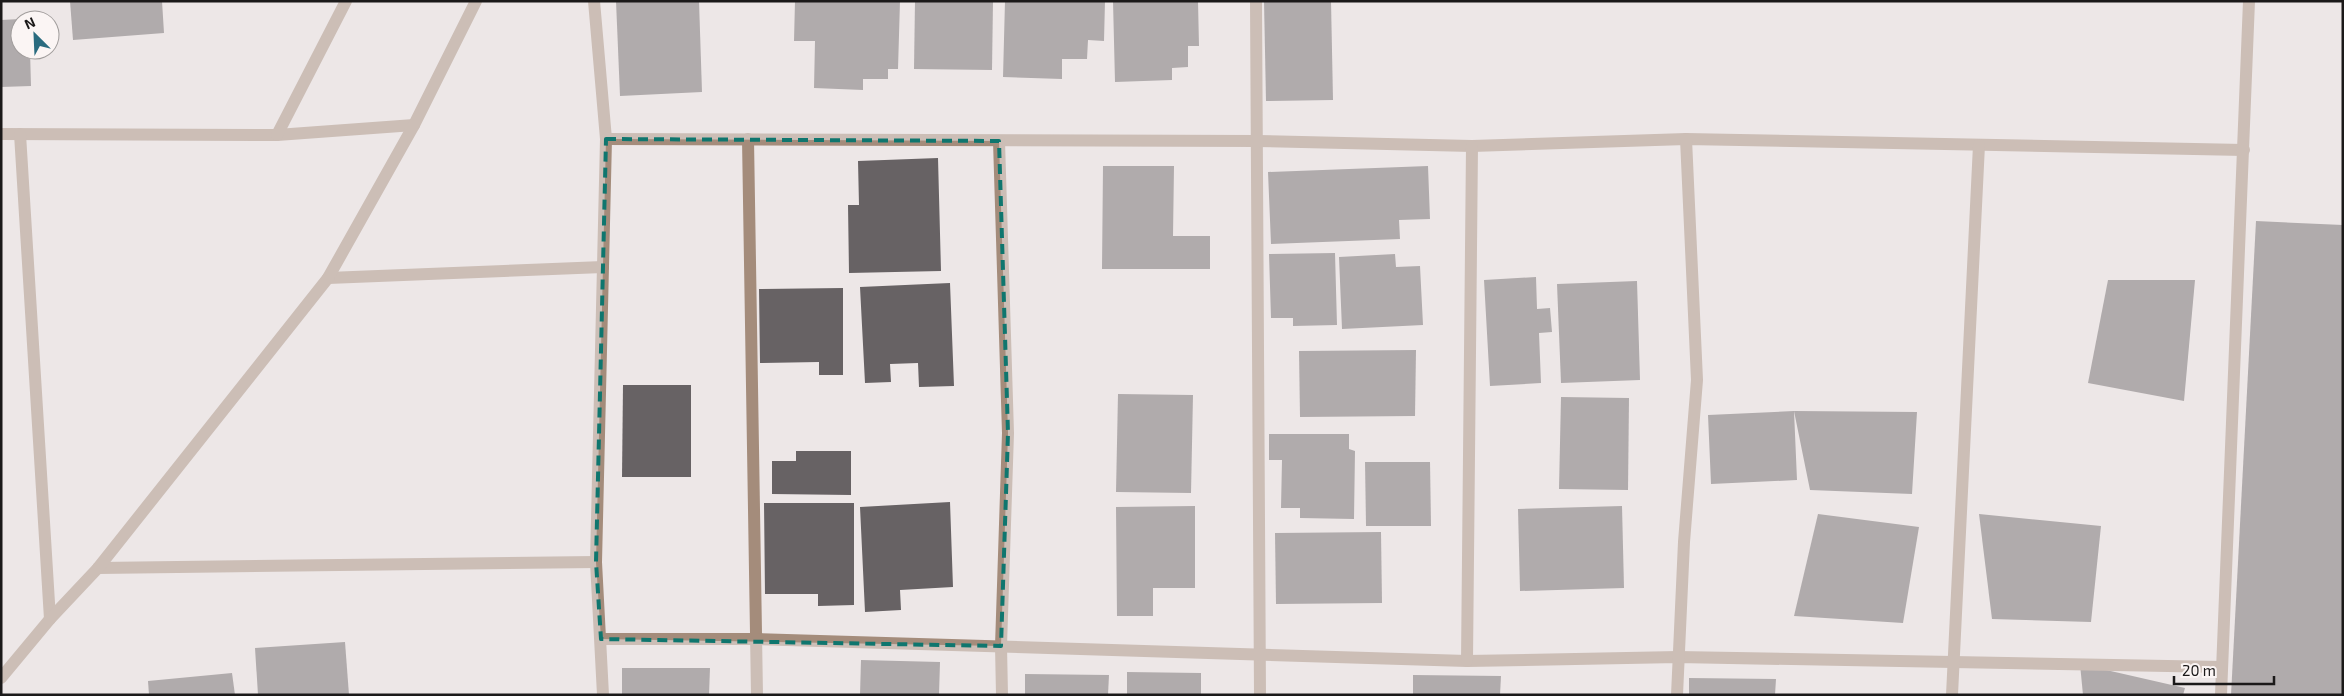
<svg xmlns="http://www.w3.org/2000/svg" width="2344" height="696" font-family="'Exo 2',sans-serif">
  <rect width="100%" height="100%" fill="#ede7e7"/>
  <!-- building -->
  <g fill="#676264">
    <path d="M70,1H162L164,33L73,40Z"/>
    <path d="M616,1H699L702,92L620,96Z"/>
    <path d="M795,1H900L898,69H888V79H863V90L814,88L815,41H794Z"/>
    <path d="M915,1H993L992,70L914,69Z"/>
    <path d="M1005,1H1105L1104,41L1088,40L1087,59H1062V79L1003,77Z"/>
    <path d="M1113,1H1198L1199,46H1188V67L1172,68V80L1115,82Z"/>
    <path d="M1264,1H1331L1333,100L1266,101Z"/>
    <path d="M20,19V50H30L31,86L1,87V20Z"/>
    <path d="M938,158L941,271L849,273L848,205H859L858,161Z"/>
    <path d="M1103,166H1174L1173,236H1210V269H1102Z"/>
    <path d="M1428,166L1430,219L1399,220L1400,239L1271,244L1268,172Z"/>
    <path d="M2256,221L2343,225V695H2231Z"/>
    <path d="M1335,253L1337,325L1293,326V318H1271L1269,254Z"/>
    <path d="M1395,254L1396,267L1420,266L1423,325L1342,329L1339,257Z"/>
    <path d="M1536,277L1537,309L1550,308L1552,332L1539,333L1541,383L1490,386L1484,280Z"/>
    <path d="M2108,280H2195L2184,401L2088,383Z"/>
    <path d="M1637,281L1640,380L1561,383L1557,284Z"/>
    <path d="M950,283L954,386L919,387L918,363L890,364L891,382L865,383L860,287Z"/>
    <path d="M843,288V375H819V362L760,363L759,289Z"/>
    <path d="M1416,350L1415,416L1300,417L1299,351Z"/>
    <path d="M623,385H691V477H622Z"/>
    <path d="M1118,394L1193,395L1191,493L1116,492Z"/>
    <path d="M1561,397L1629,398L1628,490L1559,489Z"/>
    <path d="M1794,411L1797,480L1711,484L1708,415L1794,411L1917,412L1912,494L1810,490Z"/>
    <path d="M1269,434H1349V449L1355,451L1354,519L1300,518V508H1281L1282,460H1269Z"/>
    <path d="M796,451H851V495L772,494V461H796Z"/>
    <path d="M1365,462H1430L1431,526H1366Z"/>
    <path d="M950,502L953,587L900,590L901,610L865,612L860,507Z"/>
    <path d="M764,503H854V605L818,606V594H765Z"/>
    <path d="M1195,506V588H1153V616H1117L1116,507Z"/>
    <path d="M1622,506L1624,588L1520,591L1518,509Z"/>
    <path d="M1818,514L1919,527L1903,623L1794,616Z"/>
    <path d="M1979,514L2101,526L2091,622L1992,619Z"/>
    <path d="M1381,532L1382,603L1276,604L1275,533Z"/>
    <path d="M345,642L349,695H258L255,648Z"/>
    <path d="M861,660L940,662L939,695H860Z"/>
    <path d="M2080,664L2185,688L2183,695H2083Z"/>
    <path d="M622,668H710L709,695H622Z"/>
    <path d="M1127,672L1201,673V695H1127Z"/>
    <path d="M232,673L235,695H149L148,681Z"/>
    <path d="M1025,674L1109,675L1108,695H1025Z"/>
    <path d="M1413,675L1501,676L1500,695H1413Z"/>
    <path d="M1689,678L1776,679L1775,695H1689Z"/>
  </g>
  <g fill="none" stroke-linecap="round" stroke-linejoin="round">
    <!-- street -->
    <g stroke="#a48c7b" stroke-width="12">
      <path d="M594,1L606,139L596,562L603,695"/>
      <path d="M1256,1L1260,695"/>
      <path d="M1,134L277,135L414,125"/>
      <path d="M20,134L50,619"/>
      <path d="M277,135L346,1"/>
      <path d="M606,139L1257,141L1472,146L1686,139L2244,150"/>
      <path d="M748,139L757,695"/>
      <path d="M999,141L1008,433L1001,646L1002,695"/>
      <path d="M328,278L603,267"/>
      <path d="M98,568L596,562"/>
      <path d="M601,639H756L1467,661L1678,657L2222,667"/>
      <path d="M1467,661L1472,146"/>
      <path d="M1,678L50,619L98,568L328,278L414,125L476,1"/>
      <path d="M1677,695L1684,542L1697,380L1686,139"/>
      <path d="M1952,695L1979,145"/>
      <path d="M2221,695L2249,1"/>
    </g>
  </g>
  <!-- marked area -->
  <path d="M0 0H2344V696H0ZM606,139L999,141L1008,433L1001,646L601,639L596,562Z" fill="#ede7e7" fill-opacity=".55" fill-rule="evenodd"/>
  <path fill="none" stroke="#0f766e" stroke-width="4" stroke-dasharray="10 6" stroke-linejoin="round" d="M606,139L999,141L1008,433L1001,646L601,639L596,562Z"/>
  <!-- border -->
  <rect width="2344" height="696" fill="none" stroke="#1b1919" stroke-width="5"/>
  <!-- north arrow -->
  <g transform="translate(35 35) rotate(336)"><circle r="24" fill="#fbf5f4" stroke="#a19d9c"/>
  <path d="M0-4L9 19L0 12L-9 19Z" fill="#2a6b7f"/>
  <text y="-8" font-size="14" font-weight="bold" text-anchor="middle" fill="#1b1919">N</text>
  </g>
  <!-- scale -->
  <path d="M2174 676v8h100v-8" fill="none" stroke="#1b1919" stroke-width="2.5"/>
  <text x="2182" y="676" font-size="15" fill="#1b1919" stroke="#fbf5f4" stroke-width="4" paint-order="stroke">20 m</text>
</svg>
